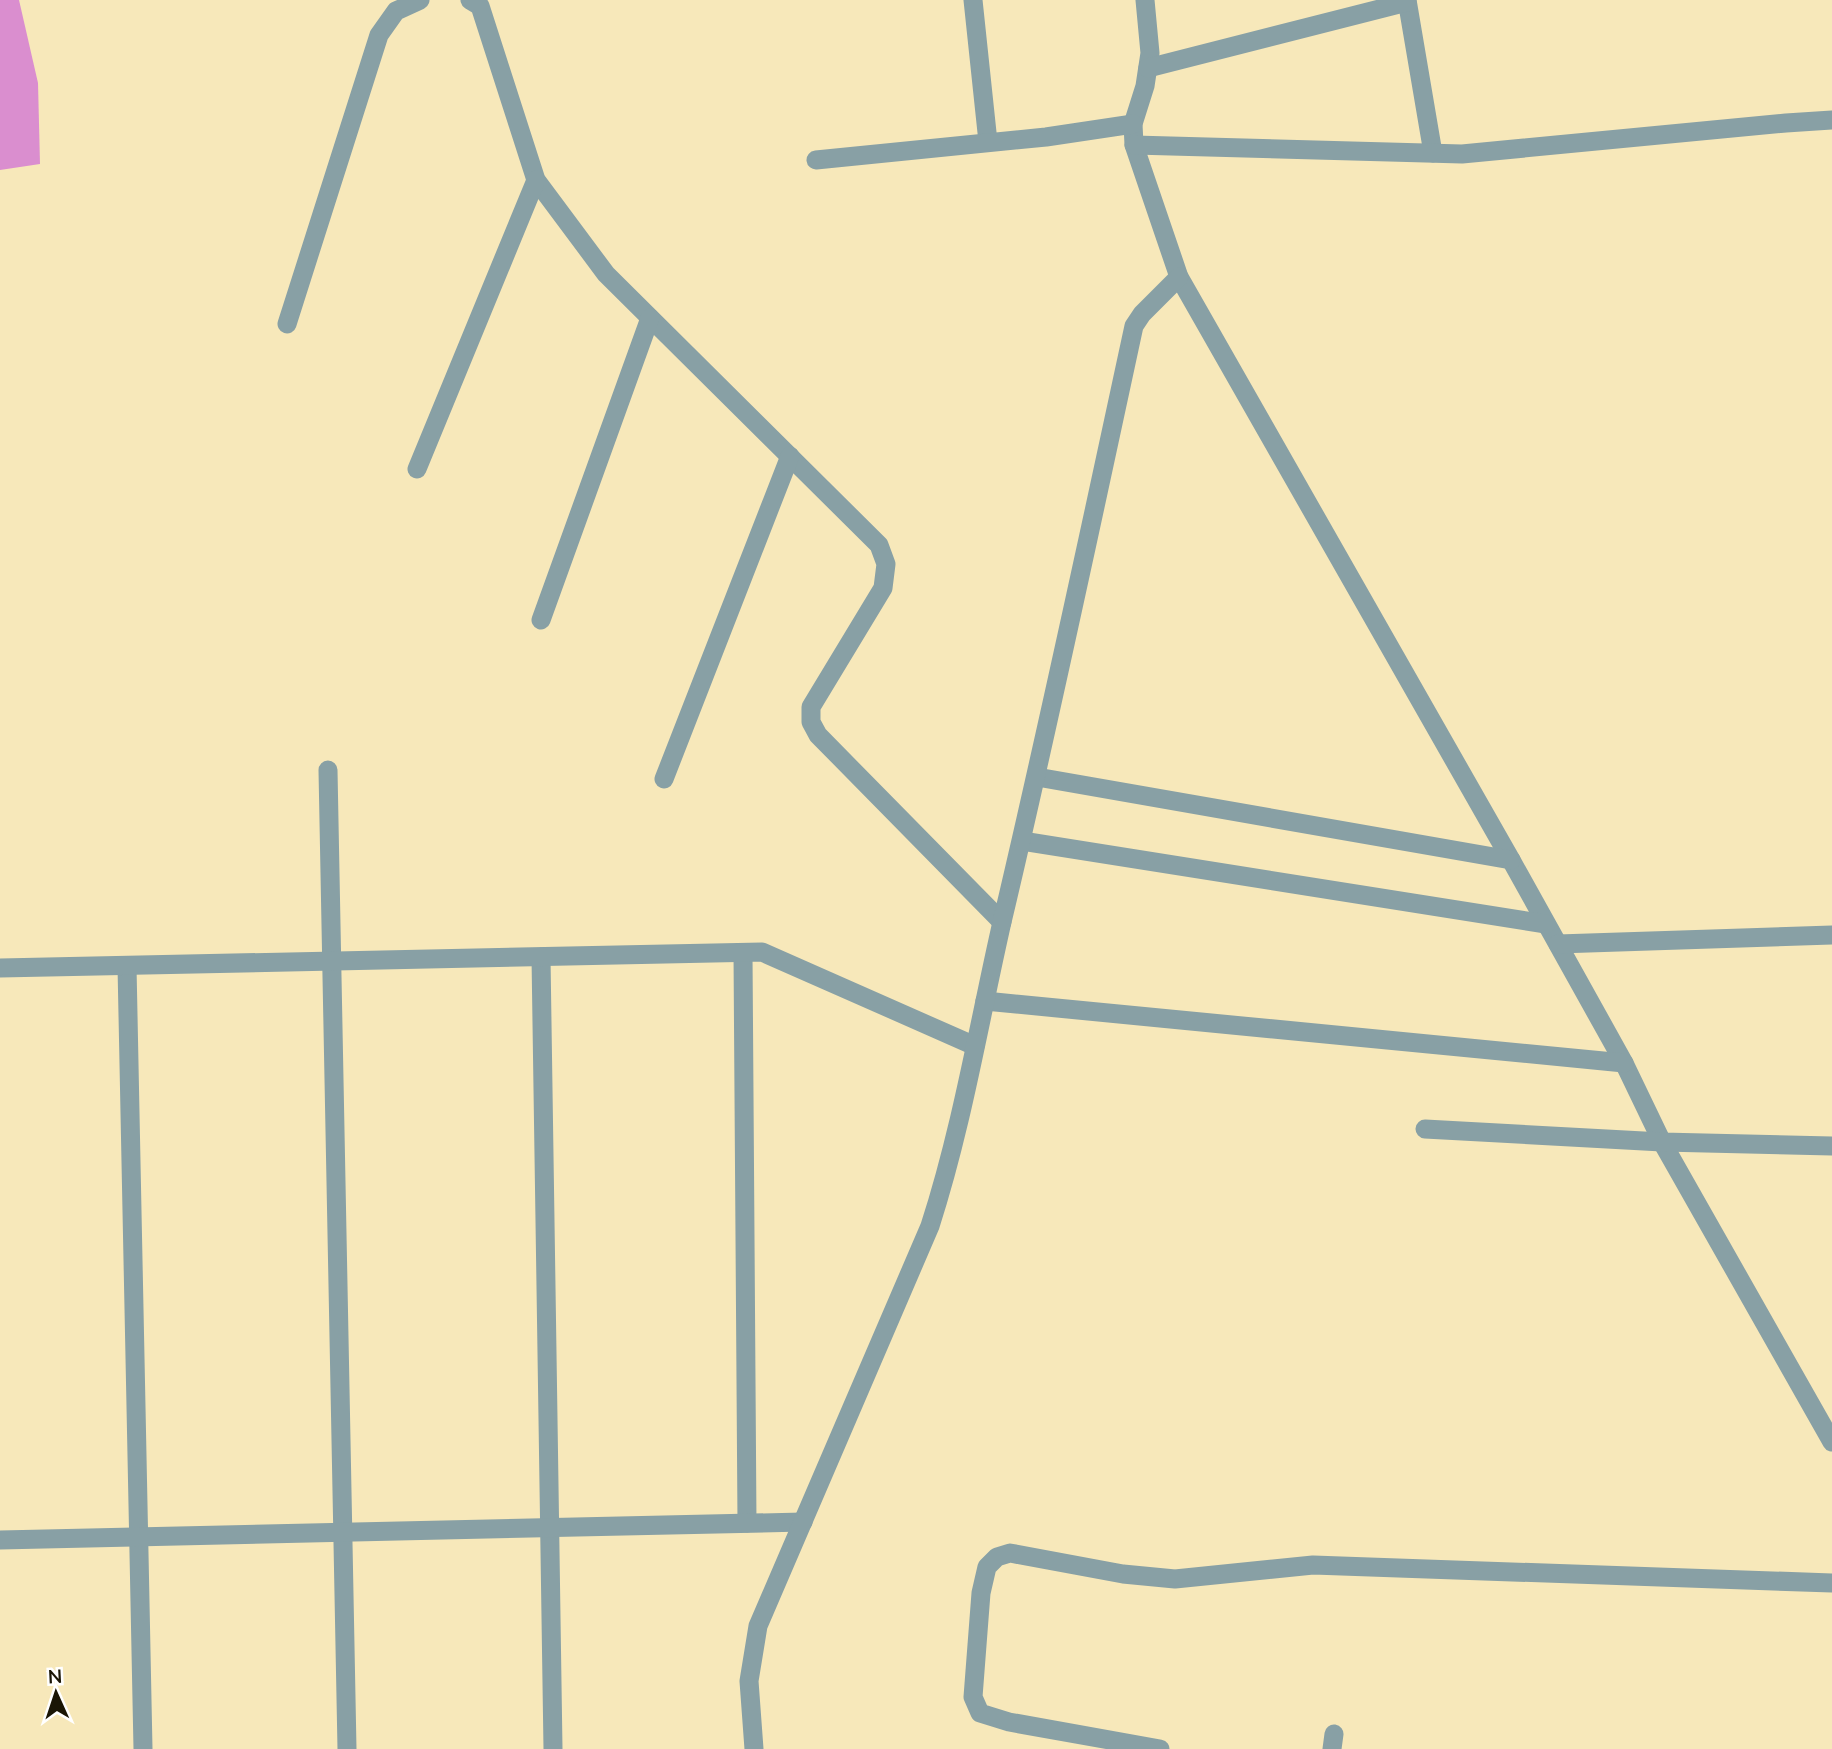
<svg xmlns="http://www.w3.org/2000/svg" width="1832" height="1749" font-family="Mulish,sans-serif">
  <rect width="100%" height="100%" fill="#f7e8ba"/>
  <!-- water -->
  <path fill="#da8ecf" d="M0,0H19L38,83L40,164L0,170Z"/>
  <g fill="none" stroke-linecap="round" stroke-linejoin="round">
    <!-- minor -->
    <g stroke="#88a0a5" stroke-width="19">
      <path d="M470,0L480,6L536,180L606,274L879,545L886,564L883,588L811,707V722L818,735L1002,922"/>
      <path d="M973,0L988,142"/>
      <path d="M1145,0L1150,53L1145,86L1133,124L1134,145L1179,277L1511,860L1624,1063L1662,1142L1832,1442"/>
      <path d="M1407,0L1433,153"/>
      <path d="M1148,68L1407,2"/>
      <path d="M1134,145L1462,154L1786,123L1832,120"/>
      <path d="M816,160L1046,137L1133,124"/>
      <path d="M287,324L379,35L396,11L420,0"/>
      <path d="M417,469L536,180"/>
      <path d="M541,620L650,318"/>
      <path d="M328,770L347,1749"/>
      <path d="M1037,777L1511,860"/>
      <path d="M664,779L790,456"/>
      <path d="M1022,841L1546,924"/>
      <path d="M1558,944L1832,935"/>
      <path d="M743,953L747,1523"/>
      <path d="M541,957L553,1749"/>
      <path d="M127,966L143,1749"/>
      <path d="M0,968L762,952L975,1046"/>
      <path d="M985,1001L1624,1063"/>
      <path d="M1425,1129L1662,1142L1832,1146"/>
      <path d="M0,1540L803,1522"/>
      <path d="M754,1749L749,1681L758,1626L930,1226C962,1127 979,1023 1002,922C1049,724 1091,525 1134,326L1142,314L1179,277"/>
      <path d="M1160,1749L1009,1722L980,1713L973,1697L981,1593L987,1567L997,1557L1010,1553L1123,1574L1175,1579L1313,1565L1832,1583"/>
      <path d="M1332,1749L1334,1734"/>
    </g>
  </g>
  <!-- north arrow -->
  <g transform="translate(56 1693) rotate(357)" stroke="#ffffff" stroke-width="5" paint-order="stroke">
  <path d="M0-5L12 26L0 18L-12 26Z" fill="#1a1505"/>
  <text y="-10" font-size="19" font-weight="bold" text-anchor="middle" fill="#1a1505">N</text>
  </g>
</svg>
